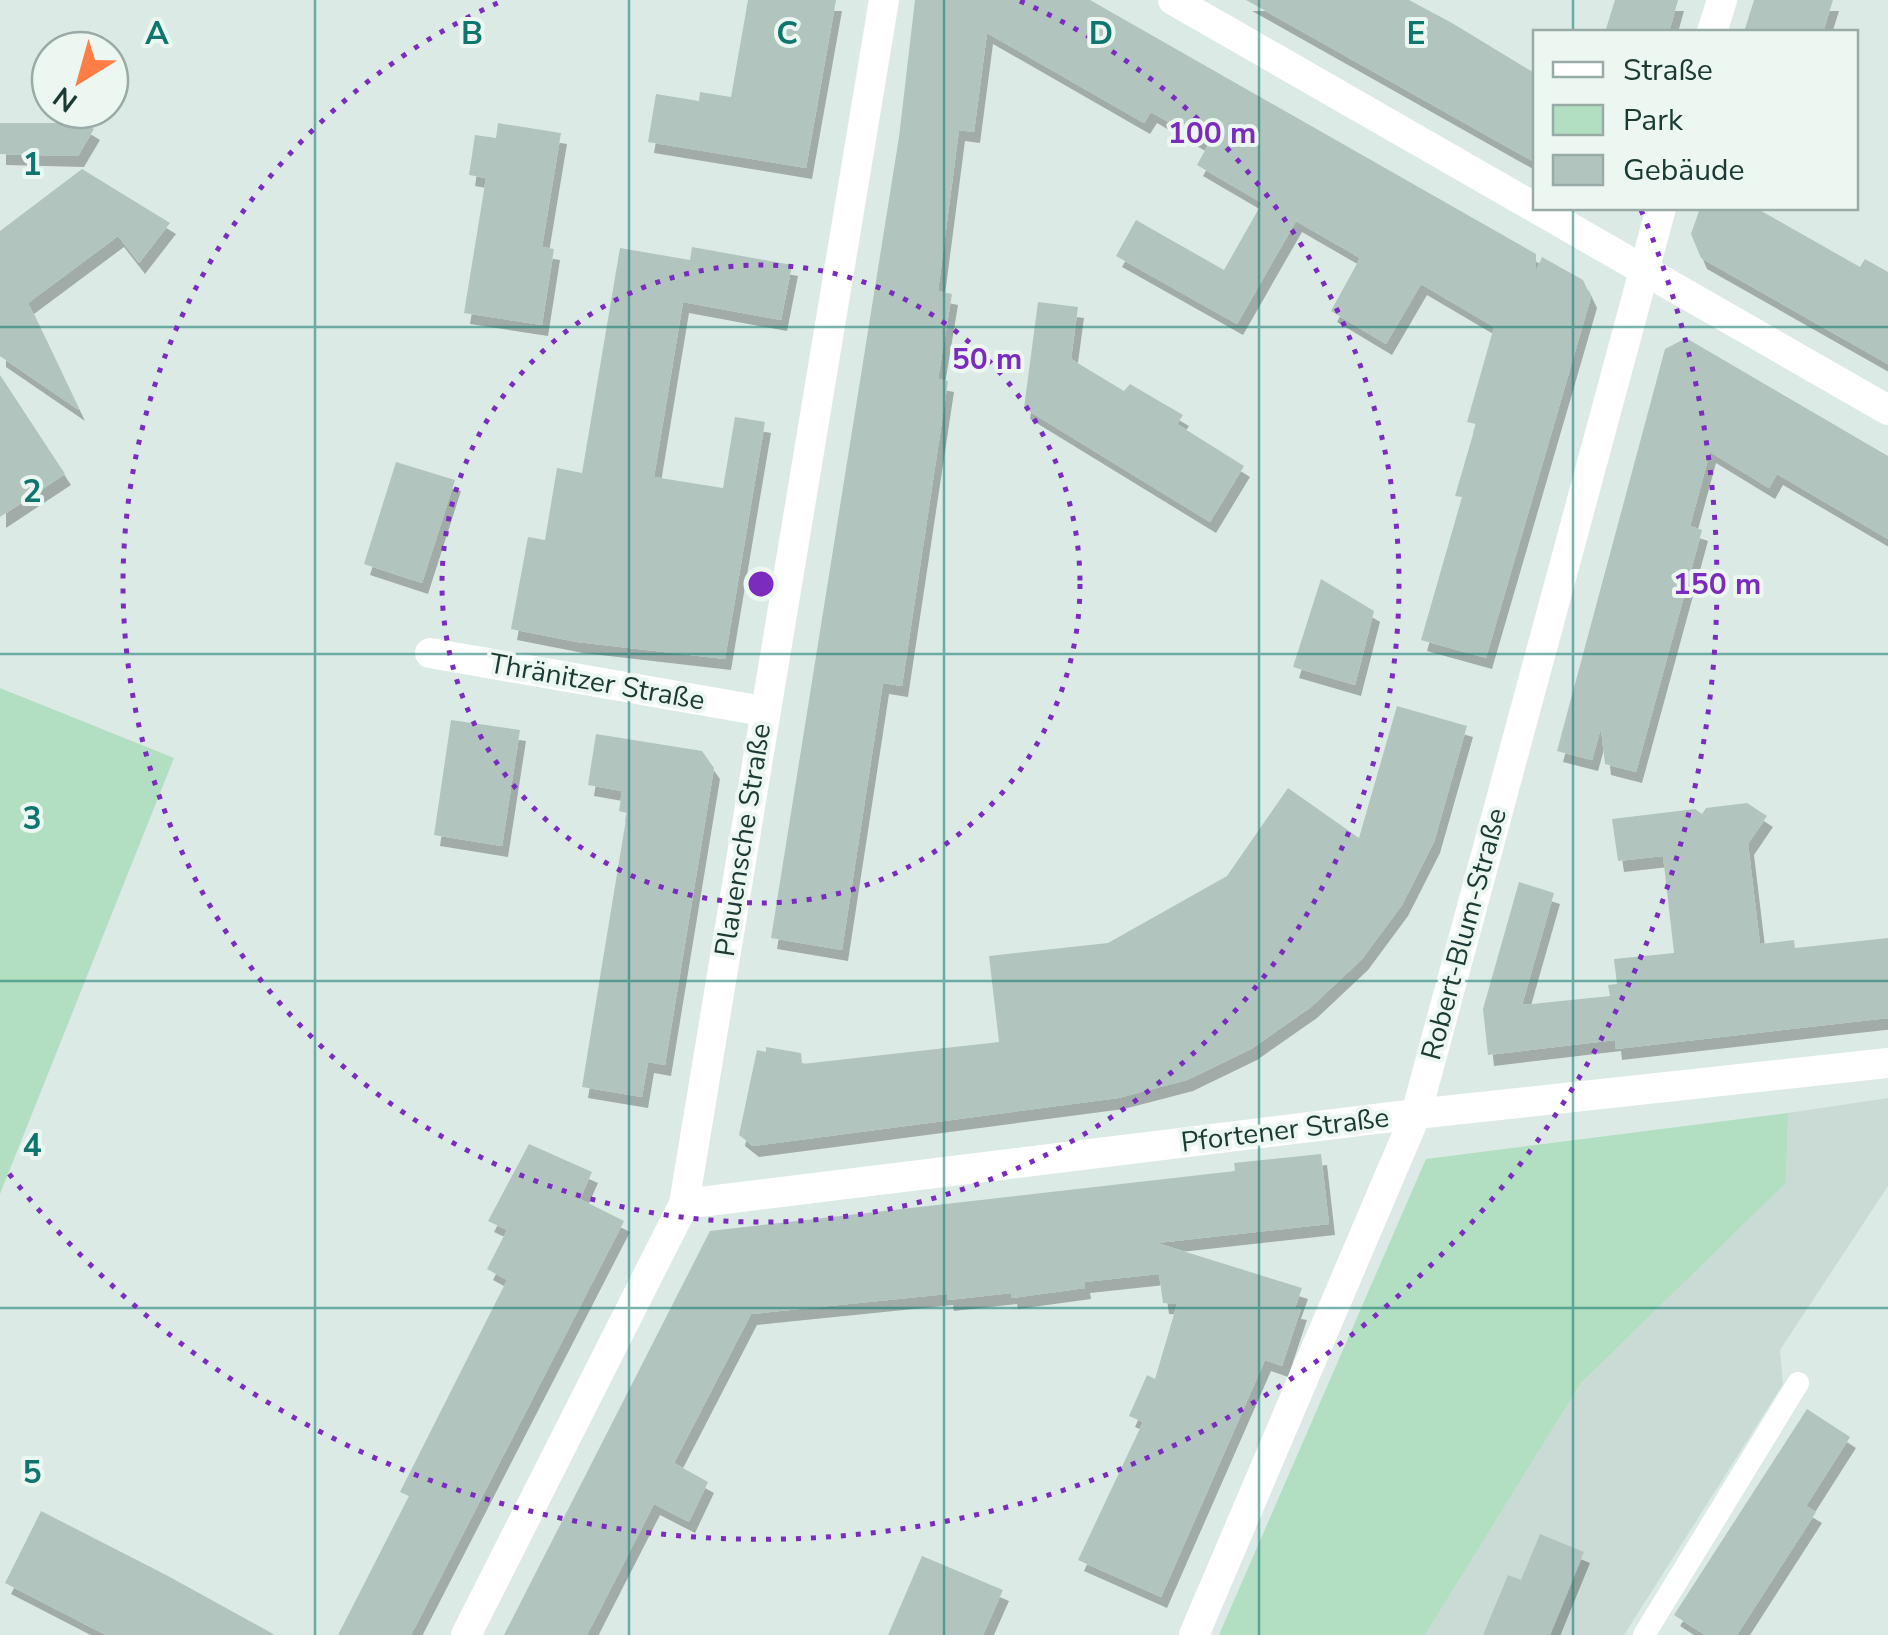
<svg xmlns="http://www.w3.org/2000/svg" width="1888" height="1635" font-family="'Nunito Sans',sans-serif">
  <defs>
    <filter id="shadow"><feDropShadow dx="6" dy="11" stdDeviation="0" flood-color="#0004"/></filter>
  </defs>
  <rect width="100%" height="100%" fill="#dceae5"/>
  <!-- built -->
  <path fill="#cadad4" d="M1888,1098V1186L1780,1350L1783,1384L1624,1635H1425L1581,1383L1786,1183L1788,1113Z"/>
  <!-- green -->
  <g fill="#b2dec1">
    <path d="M0,688L174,758L0,1194Z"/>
    <path d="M1788,1113L1786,1183L1581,1383L1425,1635H1219L1426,1159Z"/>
  </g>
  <!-- building -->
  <g fill="#b1c5be" filter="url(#shadow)">
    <path d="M748,0H836L806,168L648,142L656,94L699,101L700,92L731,97Z"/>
    <path d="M915,0H1090L1536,254V271L1542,257L1583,280L1591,297L1486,658L1421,640L1462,497L1455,496L1476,424L1467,422L1494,327L1421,284L1386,344L1331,311L1360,258L1296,221L1237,324L1116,256L1136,220L1224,270L1262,203L1197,165L1208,145L1151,112L1144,123L987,33L974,132L959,130L938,291L952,294L938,379L948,381L902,686L883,683L842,950L771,938L899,137Z"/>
    <path d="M1246,0H1409L1452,23L1536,74V163Z"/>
    <path d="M1615,0H1678L1669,32H1605Z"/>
    <path d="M1754,0H1833L1823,32H1744Z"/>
    <path d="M66,112L94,129L78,156L0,154V123H59Z"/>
    <path d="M498,123L561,133L542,247L554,249L542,325L464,313L486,178L469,175L475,135L496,138Z"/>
    <path d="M82,169L170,223L139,263L118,236L28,303L79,410L0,356V231Z"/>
    <path d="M1700,208H1756L1860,267L1865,259L1888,272V364L1701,258L1691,234Z"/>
    <path d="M692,247L792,265L781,320L683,302L654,477L723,488L735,417L765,422L725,659L577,642L511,629L528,537L545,540L557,468L582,473L620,248L690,260Z"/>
    <path d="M1038,302L1078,307L1071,359L1124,391L1130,384L1183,415L1177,424L1244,466L1210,522L1024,408Z"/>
    <path d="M1686,338L1888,456V539L1777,474L1769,488L1710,452L1690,526L1702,530L1636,772L1605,764L1601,728L1592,760L1557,751L1665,349Z"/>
    <path d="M0,375L65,474L0,517Z"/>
    <path d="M396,462L455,480L422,583L364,564Z"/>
    <path d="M1321,579L1374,611L1355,685L1293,667Z"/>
    <path d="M1397,706L1467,726L1434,842L1402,905L1362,959L1311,1007L1251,1049L1187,1080L1118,1098L753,1146L739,1135L757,1050L766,1052V1047L801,1053L802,1064L999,1042L989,956L1108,943L1227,876L1288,788L1359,838Z"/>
    <path d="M451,720L520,730L502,846L434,835Z"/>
    <path d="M596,734L702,751L714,768L665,1065L648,1062L642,1097L582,1087L627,813L619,811L622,791L588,785Z"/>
    <path d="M1747,803L1767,816L1748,844L1760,944L1794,940L1795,948L1888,938V1018L1616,1049L1615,1040L1488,1055L1483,1009L1519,882L1554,893L1522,1005L1610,996L1608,985L1617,984L1614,959L1674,953L1663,856L1618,861L1612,819L1695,809L1702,814L1706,808Z"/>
    <path d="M529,1144L592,1172L580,1199L624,1221L411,1635H338L409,1496L400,1492L507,1280L487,1269L507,1230L488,1221Z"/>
    <path d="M1321,1154L1329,1224L1157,1243L1302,1288L1295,1308L1301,1309L1282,1366L1265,1360L1161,1597L1078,1560L1143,1422L1129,1416L1147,1375L1155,1379L1177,1304L1163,1303L1159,1274L1084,1282L1085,1288L1012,1298L1011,1293L948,1300L947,1294L751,1314L674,1463L708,1482L689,1522L654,1504L587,1635H504L710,1231L1235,1171L1234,1163Z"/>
    <path d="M1807,1409L1850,1437L1806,1506L1816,1512L1737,1635H1705L1674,1615Z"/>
    <path d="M41,1511L168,1576L275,1635H106L5,1583Z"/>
    <path d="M1540,1534L1584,1552L1550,1635H1483L1508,1575L1521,1580Z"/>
    <path d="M922,1556L1003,1590L983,1635H888Z"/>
  </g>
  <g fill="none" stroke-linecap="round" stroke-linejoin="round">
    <!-- lane -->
    <path stroke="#fff" stroke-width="22" d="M1644,1635L1798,1383"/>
    <!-- street -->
    <g stroke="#fff" stroke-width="30">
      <path d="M1173,0L1888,410"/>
      <path d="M1712,32L1722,0"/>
      <path d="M430,653L763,711"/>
      <path d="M684,1204L1416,1114L1888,1063"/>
      <path d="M466,1635L684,1204L884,0"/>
      <path d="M1194,1635L1416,1114L1661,208"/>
    </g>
  </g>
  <!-- grid -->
  <path fill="none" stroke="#0f766e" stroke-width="2.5" stroke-opacity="0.55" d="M315,0V1635M629,0V1635M944,0V1635M1259,0V1635M1573,0V32M1573,208V1635M0,327H1888M0,654H1888M0,981H1888M0,1308H1888"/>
  <!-- distance rings -->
  <g fill="none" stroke="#7b2cbf" stroke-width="5" stroke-dasharray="5 10">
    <circle cx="761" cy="584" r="319"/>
    <path d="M1020 1A638 638 0 1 1 502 1"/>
    <path d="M1641 210A956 956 0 0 1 3 1166"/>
  </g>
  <g text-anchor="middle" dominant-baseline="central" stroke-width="8" stroke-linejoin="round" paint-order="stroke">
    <!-- street labels -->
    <g font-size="28" fill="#1c3a34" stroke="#ecf7f2">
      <text transform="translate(597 682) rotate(10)">Thränitzer Straße</text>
      <text transform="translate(743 840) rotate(-81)">Plauensche Straße</text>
      <text transform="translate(1464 934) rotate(-75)">Robert-Blum-Straße</text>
      <text transform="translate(1285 1130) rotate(-7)">Pfortener Straße</text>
    </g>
  </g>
  <g font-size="32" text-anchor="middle" font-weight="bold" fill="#0f766e" stroke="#ecf7f2" stroke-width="8" stroke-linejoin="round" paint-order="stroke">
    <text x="157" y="44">A</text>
    <text x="472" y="44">B</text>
    <text x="787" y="44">C</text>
    <text x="1101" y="44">D</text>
    <text x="1416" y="44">E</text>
    <text x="32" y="175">1</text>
    <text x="32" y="502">2</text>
    <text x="32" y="829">3</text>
    <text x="32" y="1156">4</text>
    <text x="32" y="1483">5</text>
  </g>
  <circle cx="761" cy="584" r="15" fill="#7b2cbf" stroke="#ecf7f2" stroke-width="5"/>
  <g font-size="30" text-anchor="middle" font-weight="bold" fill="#7b2cbf" stroke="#ecf7f2" stroke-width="8" stroke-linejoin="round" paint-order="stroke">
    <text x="1212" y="143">100 m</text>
    <text x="987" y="369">50 m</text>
    <text x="1717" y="594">150 m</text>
  </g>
  <!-- legend -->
  <rect x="1533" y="30" width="325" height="180" fill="#ecf7f2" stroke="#99aba6" stroke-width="2.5"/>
  <rect x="1553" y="62" width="50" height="15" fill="#ffffff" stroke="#99aba6" stroke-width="2.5"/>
  <text x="1623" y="80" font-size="30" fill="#1c3a34">Straße</text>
  <rect x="1553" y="105" width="50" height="30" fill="#b2dec1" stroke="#99aba6" stroke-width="2.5"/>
  <text x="1623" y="130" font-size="30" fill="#1c3a34">Park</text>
  <rect x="1553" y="155" width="50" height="30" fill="#b1c5be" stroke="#99aba6" stroke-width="2.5"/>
  <text x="1623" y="180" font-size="30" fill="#1c3a34">Gebäude</text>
  <!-- north arrow -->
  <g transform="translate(80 80) rotate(217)"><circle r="48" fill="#ecf7f2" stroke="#99aba6" stroke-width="2.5"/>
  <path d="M0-8L18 38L0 25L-18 38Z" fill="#ff7e45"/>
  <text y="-15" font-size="28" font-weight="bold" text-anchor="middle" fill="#1c3a34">N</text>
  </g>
</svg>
